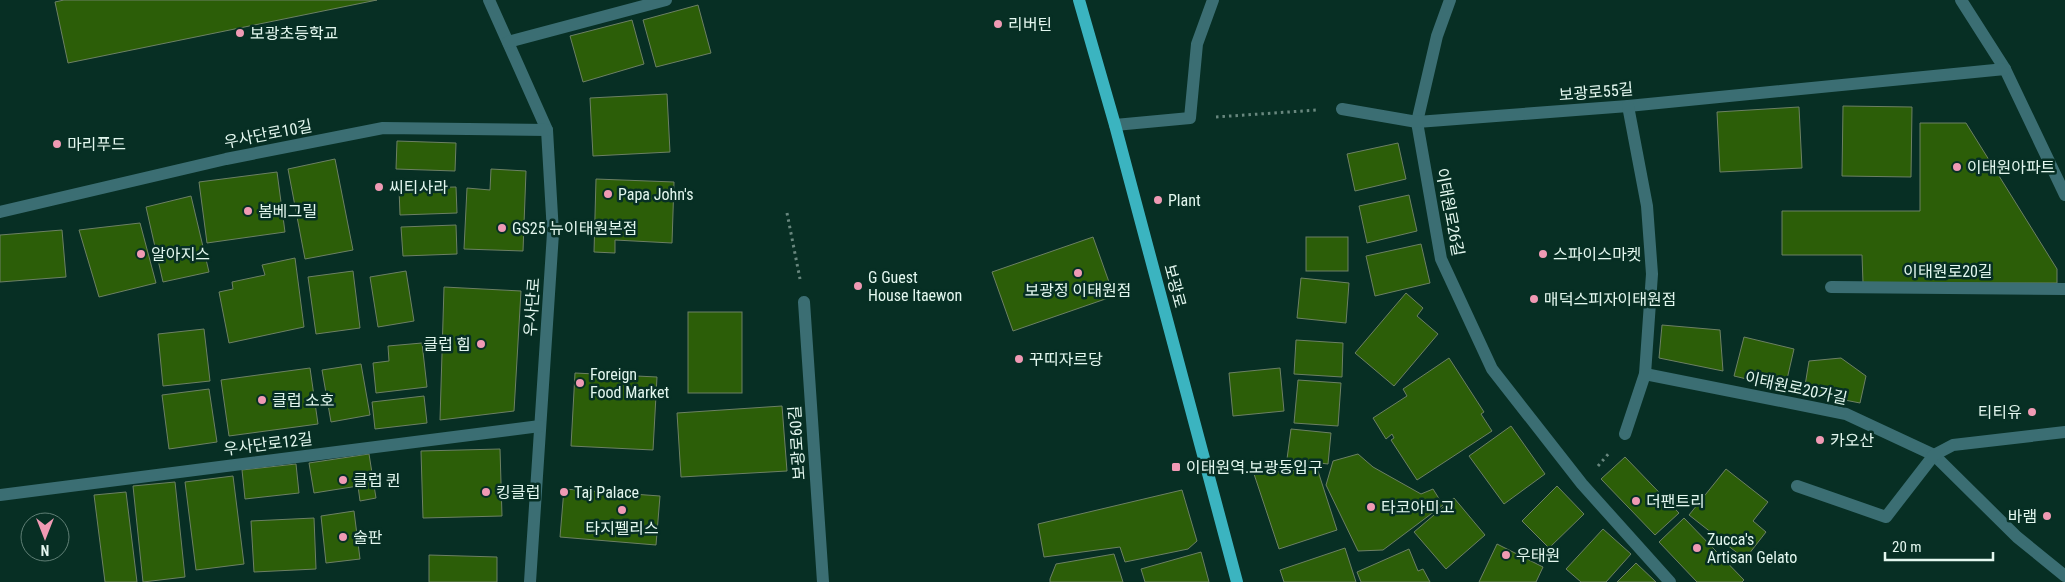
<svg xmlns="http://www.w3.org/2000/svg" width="2065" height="582" font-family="'Roboto Condensed','Noto Sans KR',sans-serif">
  <rect width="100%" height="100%" fill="#072f24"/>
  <!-- building -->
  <g fill="#2c5e08" stroke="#6c8064">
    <path d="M64,0H377L68,63L55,2Z"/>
    <path d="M698,5L711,53L656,67L643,20Z"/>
    <path d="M632,20L644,64L583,82L570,36Z"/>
    <path d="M667,94L670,152L593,156L590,98Z"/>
    <path d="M1843,106L1912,107L1911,177L1842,176Z"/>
    <path d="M1799,107L1802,168L1720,172L1717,112Z"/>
    <path d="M1920,123H1966L2057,269V283H1863L1862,255H1782V211H1920Z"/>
    <path d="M397,141L456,143L455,171L396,169Z"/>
    <path d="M1398,143L1406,179L1355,191L1347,154Z"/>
    <path d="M335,159L353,250L305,259L288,169Z"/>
    <path d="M491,169L526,171L523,251L464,249L467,188L490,190Z"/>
    <path d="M277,172L285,232L207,243L199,182Z"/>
    <path d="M596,179L674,182L672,243L615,240V253L594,252Z"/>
    <path d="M456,187L457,213L400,215L399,188Z"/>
    <path d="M1409,195L1417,231L1367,243L1359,206Z"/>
    <path d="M191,196L209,272L163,282L146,207Z"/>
    <path d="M140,223L156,283L99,297L79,230Z"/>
    <path d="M456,225L457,254L403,256L401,227Z"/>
    <path d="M62,230L66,277L0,282V235Z"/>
    <path d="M1093,237L1114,296L1013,331L992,272Z"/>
    <rect x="1306" y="237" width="42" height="34"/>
    <path d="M1421,244L1430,283L1375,296L1366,256Z"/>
    <path d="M295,258L304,327L229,343L219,292L233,289L232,282L265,275L262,265Z"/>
    <path d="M353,271L360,328L316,334L308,277Z"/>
    <path d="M406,271L414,321L378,327L370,277Z"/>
    <path d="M1301,278L1349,283L1346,323L1297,318Z"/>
    <path d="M444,287L521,291L514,411L440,420Z"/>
    <path d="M1406,293L1423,308L1417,316L1438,334L1394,386L1355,353Z"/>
    <rect x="688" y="312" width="54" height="81"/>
    <path d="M1662,325L1720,330L1723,371L1659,358Z"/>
    <path d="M204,329L210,381L163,386L158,334Z"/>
    <path d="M1744,337L1794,349L1785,388L1734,376Z"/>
    <path d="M1296,340L1343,343L1342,377L1294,374Z"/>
    <path d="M422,343L427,387L376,393L373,363L389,361L388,346Z"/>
    <path d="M1449,358L1484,412L1481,414L1492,431L1417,480L1391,440L1394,438L1392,434L1386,439L1373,418L1407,396L1403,389Z"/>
    <path d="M1841,358L1866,376L1860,403L1804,392L1809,361Z"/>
    <path d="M361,364L370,415L331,422L322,370Z"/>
    <path d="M310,368L318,424L229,436L221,380Z"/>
    <path d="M1280,368L1284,411L1233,416L1229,373Z"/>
    <path d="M575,373L657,377L653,450L571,446Z"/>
    <path d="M1298,380L1341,383L1338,426L1294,423Z"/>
    <path d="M209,389L217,442L169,449L162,395Z"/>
    <path d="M424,396L427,423L375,429L372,402Z"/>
    <path d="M782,406L787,471L681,477L677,413Z"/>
    <path d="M1511,426L1545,474L1504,504L1469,456Z"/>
    <path d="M1291,429L1331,433L1328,464L1287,459Z"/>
    <path d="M500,449L502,516L423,518L421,451Z"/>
    <path d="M369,454L376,498L360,501L358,486L314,493L309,463Z"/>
    <path d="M1358,454L1373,467L1421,494L1433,489L1443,505L1383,550L1358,551L1326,485L1333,461Z"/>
    <path d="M1625,457L1679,513L1655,535L1601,479Z"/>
    <path d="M296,464L299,493L245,499L242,470Z"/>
    <path d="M1317,468L1337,530L1279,549L1254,474Z"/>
    <path d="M1726,469L1768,502L1753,521L1766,532L1745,559L1689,515Z"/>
    <path d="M233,476L244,564L196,570L185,482Z"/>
    <path d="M175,482L185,577L143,582L133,486Z"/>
    <path d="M1557,486L1584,514L1549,548L1522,521Z"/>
    <path d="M564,489L660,496L656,545L560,537Z"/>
    <path d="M1182,490L1197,541L1188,549L1125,562L1120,547L1044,557L1038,524Z"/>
    <path d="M126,492L137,582H105L94,495Z"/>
    <path d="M1454,498L1485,535L1446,569L1414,532Z"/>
    <path d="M354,511L360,559L326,563L321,516Z"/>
    <path d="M314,518L316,569L254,572L251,521Z"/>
    <path d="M1684,518L1744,580L1742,582H1697L1659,542Z"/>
    <path d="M1603,529L1631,554L1606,582H1581L1566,569Z"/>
    <path d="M1497,544L1543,567L1536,582H1479Z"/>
    <path d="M1345,548L1356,582H1284L1280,570Z"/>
    <path d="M1409,549L1418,571L1423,569L1430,582H1361L1357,572Z"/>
    <path d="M1201,552L1209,582H1145L1141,569Z"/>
    <path d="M1114,554L1123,582H1050V579L1056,564Z"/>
    <path d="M429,555L497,557V582H429Z"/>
    <path d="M1636,563L1656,582H1617Z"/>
  </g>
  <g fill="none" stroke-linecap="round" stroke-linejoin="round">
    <!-- path -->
    <g stroke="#68877e" stroke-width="3" stroke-dasharray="2.5 4" stroke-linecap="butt">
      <path d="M1216,117L1317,110"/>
      <path d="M787,213L800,279"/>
      <path d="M1598,466L1610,452"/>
    </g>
    <!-- minor -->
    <g stroke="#3b6e73" stroke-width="12">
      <path d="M489,0L547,130L553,233L530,582"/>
      <path d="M1450,0L1437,36L1417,122L1441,259L1492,369L1582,484L1670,582"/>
      <path d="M1961,0L2005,69L2065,195"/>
      <path d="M508,42L666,0"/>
      <path d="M1342,109L1417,122L1628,106L2005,69"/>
      <path d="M1115,125L1190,118L1197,44L1213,0"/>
      <path d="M0,212L226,159L383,128L547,130"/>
      <path d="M1831,287L2065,289"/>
      <path d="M804,302L823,582"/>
      <path d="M1645,374L1846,414L1934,455L2017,537L2065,576"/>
      <path d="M1625,434L1645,374L1652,274L1647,206L1628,106"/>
      <path d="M1797,486L1886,517L1934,455L1953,445L2065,432"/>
      <path d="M0,495L540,426"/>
    </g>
    <!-- major -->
    <path stroke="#3bb4c0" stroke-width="12" d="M1079,0L1115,125L1237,582"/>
  </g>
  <!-- markers -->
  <g fill="#f09ab4" stroke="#072f24" stroke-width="2">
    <circle cx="998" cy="24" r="5"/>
    <circle cx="240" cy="33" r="5"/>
    <circle cx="57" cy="144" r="5"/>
    <circle cx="1957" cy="167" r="5"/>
    <circle cx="379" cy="187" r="5"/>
    <circle cx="608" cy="194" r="5"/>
    <circle cx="1158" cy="200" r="5"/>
    <circle cx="248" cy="211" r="5"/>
    <circle cx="502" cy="228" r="5"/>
    <circle cx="141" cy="254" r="5"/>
    <circle cx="1543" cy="254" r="5"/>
    <circle cx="1078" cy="273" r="5"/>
    <circle cx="858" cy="286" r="5"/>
    <circle cx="1534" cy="299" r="5"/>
    <circle cx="481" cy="344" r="5"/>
    <circle cx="1019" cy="359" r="5"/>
    <circle cx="580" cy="383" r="5"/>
    <circle cx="262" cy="400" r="5"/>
    <circle cx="2032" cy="412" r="5"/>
    <circle cx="1820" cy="440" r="5"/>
    <rect x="1171" y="462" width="10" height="10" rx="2.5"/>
    <circle cx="343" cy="480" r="5"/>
    <circle cx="486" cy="492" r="5"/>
    <circle cx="564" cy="492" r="5"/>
    <circle cx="1636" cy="501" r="5"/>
    <circle cx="1371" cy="507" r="5"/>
    <circle cx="622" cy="510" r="5"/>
    <circle cx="2047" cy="516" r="5"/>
    <circle cx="343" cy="537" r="5"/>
    <circle cx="1697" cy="548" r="5"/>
    <circle cx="1506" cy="555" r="5"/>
  </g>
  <g text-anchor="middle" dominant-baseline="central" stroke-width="5" stroke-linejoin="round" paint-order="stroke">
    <!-- poi labels -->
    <g font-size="16" fill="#e3f7ef" stroke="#072f24" text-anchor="start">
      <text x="1008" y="24">리버틴</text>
      <text x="250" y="33">보광초등학교</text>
      <text x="67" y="144">마리푸드</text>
      <text x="1967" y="167">이태원아파트</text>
      <text x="389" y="187">씨티사라</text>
      <text x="618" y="194">Papa John's</text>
      <text x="1168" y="200">Plant</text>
      <text x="258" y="211">봄베그릴</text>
      <text x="512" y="228">GS25 뉴이태원본점</text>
      <text x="151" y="254">알아지스</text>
      <text x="1553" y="254">스파이스마켓</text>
      <text x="868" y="277">G Guest<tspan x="868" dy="18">House Itaewon</tspan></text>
      <text x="1078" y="290" text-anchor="middle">보광정 이태원점</text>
      <text x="1544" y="299">매덕스피자이태원점</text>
      <text x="471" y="344" text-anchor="end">클럽 힘</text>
      <text x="1029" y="359">꾸띠자르당</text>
      <text x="590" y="374">Foreign<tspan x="590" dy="18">Food Market</tspan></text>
      <text x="272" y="400">클럽 소호</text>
      <text x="2022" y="412" text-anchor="end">티티유</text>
      <text x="1830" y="440">카오산</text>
      <text x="1186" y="467">이태원역.보광동입구</text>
      <text x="353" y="480">클럽 퀸</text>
      <text x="496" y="492">킹클럽</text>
      <text x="574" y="492">Taj Palace</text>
      <text x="1646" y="501">더팬트리</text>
      <text x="1381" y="507">타코아미고</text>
      <text x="2037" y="516" text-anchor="end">바램</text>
      <text x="622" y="528" text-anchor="middle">타지펠리스</text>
      <text x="353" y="537">술판</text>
      <text x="1707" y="539">Zucca's<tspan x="1707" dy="18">Artisan Gelato</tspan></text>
      <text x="1516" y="555">우태원</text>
    </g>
    <!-- street labels -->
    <g font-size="16" fill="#e3f7ef" stroke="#072f24">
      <text transform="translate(1596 92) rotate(-5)">보광로55길</text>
      <text transform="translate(268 134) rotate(-11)">우사단로10길</text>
      <text transform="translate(1450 212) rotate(79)">이태원로26길</text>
      <text x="1948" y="271">이태원로20길</text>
      <text transform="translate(1175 286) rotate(75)">보광로</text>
      <text transform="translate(532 307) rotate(-86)">우사단로</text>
      <text transform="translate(1796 388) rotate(12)">이태원로20가길</text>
      <text transform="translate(797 443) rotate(-94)">보광로60길</text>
      <text transform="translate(268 444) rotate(-7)">우사단로12길</text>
    </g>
  </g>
  <!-- north arrow -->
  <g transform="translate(45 537) rotate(180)"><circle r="24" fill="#072f24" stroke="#5f7f75"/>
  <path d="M0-4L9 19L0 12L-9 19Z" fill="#f09ab4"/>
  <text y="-8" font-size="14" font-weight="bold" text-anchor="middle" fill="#e3f7ef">N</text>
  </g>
  <!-- scale -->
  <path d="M1885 552v8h108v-8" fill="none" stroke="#e3f7ef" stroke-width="2.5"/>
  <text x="1892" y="552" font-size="15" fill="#e3f7ef" stroke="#072f24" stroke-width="4" paint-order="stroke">20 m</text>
</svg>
